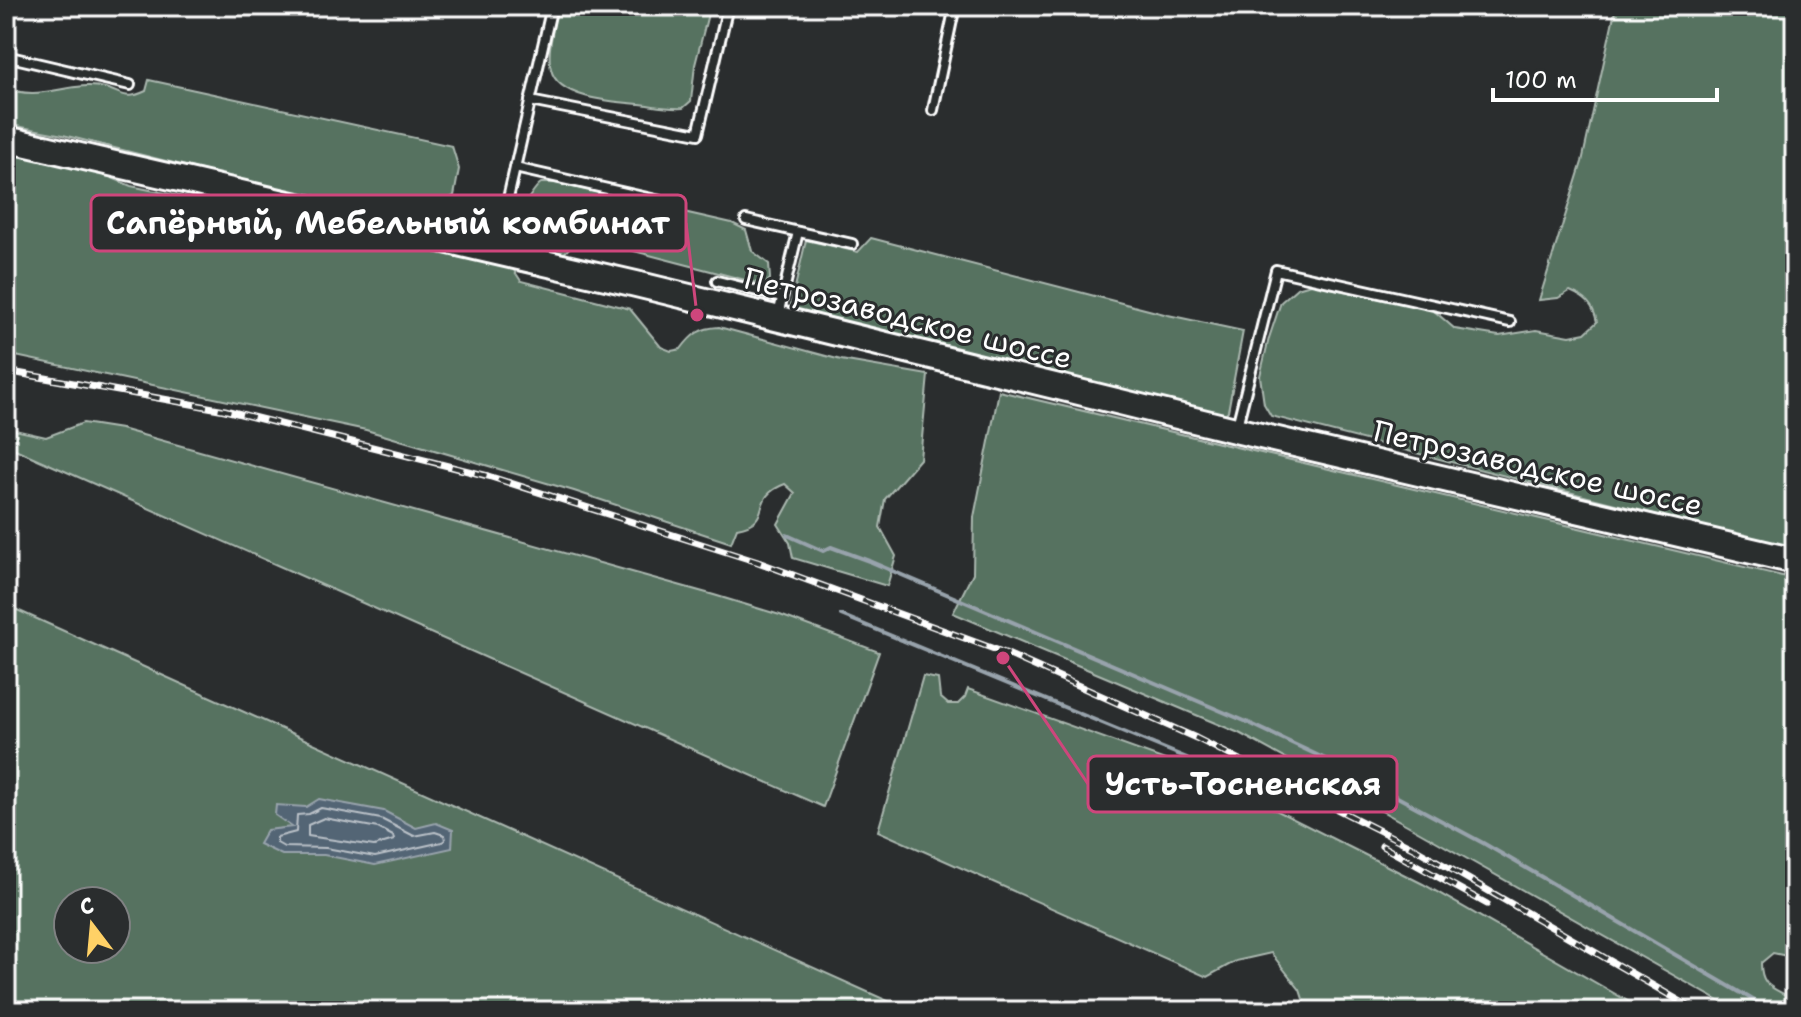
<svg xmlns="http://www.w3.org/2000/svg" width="1801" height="1017" font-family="'Shantell Sans',sans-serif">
  <rect width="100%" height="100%" fill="#2a2d2e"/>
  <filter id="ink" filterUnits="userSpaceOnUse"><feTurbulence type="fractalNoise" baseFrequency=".0125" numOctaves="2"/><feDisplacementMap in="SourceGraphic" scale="16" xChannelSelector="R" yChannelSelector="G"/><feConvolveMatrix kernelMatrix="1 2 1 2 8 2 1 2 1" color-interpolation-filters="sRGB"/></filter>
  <g filter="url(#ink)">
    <!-- green -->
    <g fill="#577261" stroke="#abb8b0" stroke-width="2" fill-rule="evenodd">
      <path d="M555,6H710L695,65L691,101L683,108C668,109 655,106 640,104C615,102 557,99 551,69C546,49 556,26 555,6Z"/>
      <path d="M1616,6H1795V550L1271,416L1264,404L1260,376L1269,338L1281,302L1297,288L1311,284L1433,310L1455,329L1499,336L1536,330L1570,336L1585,333L1597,322C1593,304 1586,298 1570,291L1558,298L1539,300L1582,162Z"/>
      <path d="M149,80L452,146L459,169L454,196L435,205L427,217L415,221L399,220L63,135L6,124V87C38,104 72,79 105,88C123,93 125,101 146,91Z"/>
      <path d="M6,153L89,168L131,186L361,234L513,269L521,281L630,309L661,347L671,351L681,349C692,334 700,328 719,327L841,360L928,375L920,459L885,499L880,527L896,556L887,586L793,558L790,543L778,524L795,493L785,484C747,498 776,521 737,528L731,543L574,491L366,430L6,354Z"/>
      <path d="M541,183H556L732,223L746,230L752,251L769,264L770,279L765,284L753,282L584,238L576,240L563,255L511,246C508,240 507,240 509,233C512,224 534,187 541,183Z"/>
      <path d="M871,238L1168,315L1243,331L1228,411L1220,420L789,313L806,240L858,252Z"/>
      <path d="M999,391L1795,579V963L1787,956L1773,953L1761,963C1761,990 1776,987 1795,1001V1011H1737L1409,826L1239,733L953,613L973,573L974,517Z"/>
      <path d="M83,423L121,429L714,595L780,615L879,652L823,807L6,445V428L46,437Z"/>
      <path d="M6,605L910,1011H6ZM68,901H116V949H68Z"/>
      <path d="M923,676L938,679L940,697L948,704H958L965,697L968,689L1204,774L1423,884L1645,1011H1307L1300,990L1271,953L1236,961L1207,977L878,831Z"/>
    </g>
    <!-- water -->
    <path fill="#536575" stroke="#98a3ac" stroke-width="2" d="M319,799L384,811L416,828L436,823L453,830L452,848L375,865L324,855H282L259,844L267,830L292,827L275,815L276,805L306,807Z"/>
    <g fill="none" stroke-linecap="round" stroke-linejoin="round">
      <!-- shore -->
      <g stroke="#bac1c8" stroke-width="2">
        <path d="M321,808L381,819L414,836L435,832L444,835L445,840L442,842L375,857L326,848L284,847L277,843V837L296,832L297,815L309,814Z"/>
        <path d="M324,818L378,828L393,836L394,840L374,846L308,836V825Z"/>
      </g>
      <!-- stream -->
      <g stroke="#98a3ac" stroke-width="4">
        <path d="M787,535L823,551L831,547L869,561L1247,722L1334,763L1483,843L1772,1011"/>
        <path d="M841,615L1187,758"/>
      </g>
      <!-- lane casing -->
      <g stroke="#fff" stroke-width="14">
        <g id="lane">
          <path d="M6,56L130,85"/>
          <path d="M530,101L698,134L728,6"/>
          <path d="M933,110L955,6"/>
          <path d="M515,168L665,202"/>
          <path d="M504,216L552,6"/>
          <path d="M746,220L852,244"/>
          <path d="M457,239L465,207L504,216L497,247"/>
          <path d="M717,281L782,297"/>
          <path d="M778,315L798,232"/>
          <path d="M1237,426L1276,270L1510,322"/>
        </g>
      </g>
      <!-- primary casing -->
      <g stroke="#fff" stroke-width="30">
        <path id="primary" d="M6,139L636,284L1235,430L1795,561"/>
      </g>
      <!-- lane -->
      <use href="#lane" stroke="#2a2d2e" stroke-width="8"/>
      <!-- primary -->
      <use href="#primary" stroke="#2a2d2e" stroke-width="24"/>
      <!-- rail casing -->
      <g stroke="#fff" stroke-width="7">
        <g id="rail">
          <path d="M6,371L225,410L488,476L758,562L1005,653L1196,738L1416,849L1697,1011"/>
          <path d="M1382,846L1487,904"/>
        </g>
      </g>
      <!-- rail -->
      <use href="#rail" stroke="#2a2d2e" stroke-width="4" stroke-dasharray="12" stroke-linecap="butt"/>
    </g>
  </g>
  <g text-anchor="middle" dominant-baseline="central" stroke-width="6" stroke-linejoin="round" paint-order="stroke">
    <!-- street labels -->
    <g font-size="30" fill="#fff" stroke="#2a2d2e">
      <text transform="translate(908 318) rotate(14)">Петрозаводское шоссе</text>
      <text transform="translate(1538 468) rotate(13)">Петрозаводское шоссе</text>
    </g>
  </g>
  <!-- callouts -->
  <path fill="none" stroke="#ce467c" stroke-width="3" d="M697 315L686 223M1003 658L1088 784"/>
  <g fill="#ce467c" stroke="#2a2d2e" stroke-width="3">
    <circle cx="697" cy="315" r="8"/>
    <circle cx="1003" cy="658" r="8"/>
  </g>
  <g fill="#2a2d2e" stroke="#ce467c" stroke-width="3">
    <rect x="91" y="195" width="595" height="56" rx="8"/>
    <rect x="1088" y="756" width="309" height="56" rx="8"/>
  </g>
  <g font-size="32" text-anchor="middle" font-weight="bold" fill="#fff">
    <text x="388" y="234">Сапёрный, Мебельный комбинат</text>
    <text x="1243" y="795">Усть-Тосненская</text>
  </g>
  <!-- margin -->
  <rect width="1801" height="1017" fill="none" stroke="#2a2d2e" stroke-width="32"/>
  <rect x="16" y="16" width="1769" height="985" fill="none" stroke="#fff" stroke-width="3" filter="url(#ink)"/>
  <!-- north arrow -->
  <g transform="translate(92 925) rotate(344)"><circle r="38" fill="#2a2d2e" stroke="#7f8182" stroke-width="2"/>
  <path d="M0-6L14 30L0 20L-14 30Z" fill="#ffd166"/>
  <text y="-12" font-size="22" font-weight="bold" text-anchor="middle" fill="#ffffff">С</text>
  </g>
  <!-- scale -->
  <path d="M1493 88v12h224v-12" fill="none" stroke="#ffffff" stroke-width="4"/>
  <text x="1505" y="88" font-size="24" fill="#ffffff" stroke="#2a2d2e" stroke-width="6" paint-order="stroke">100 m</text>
</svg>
